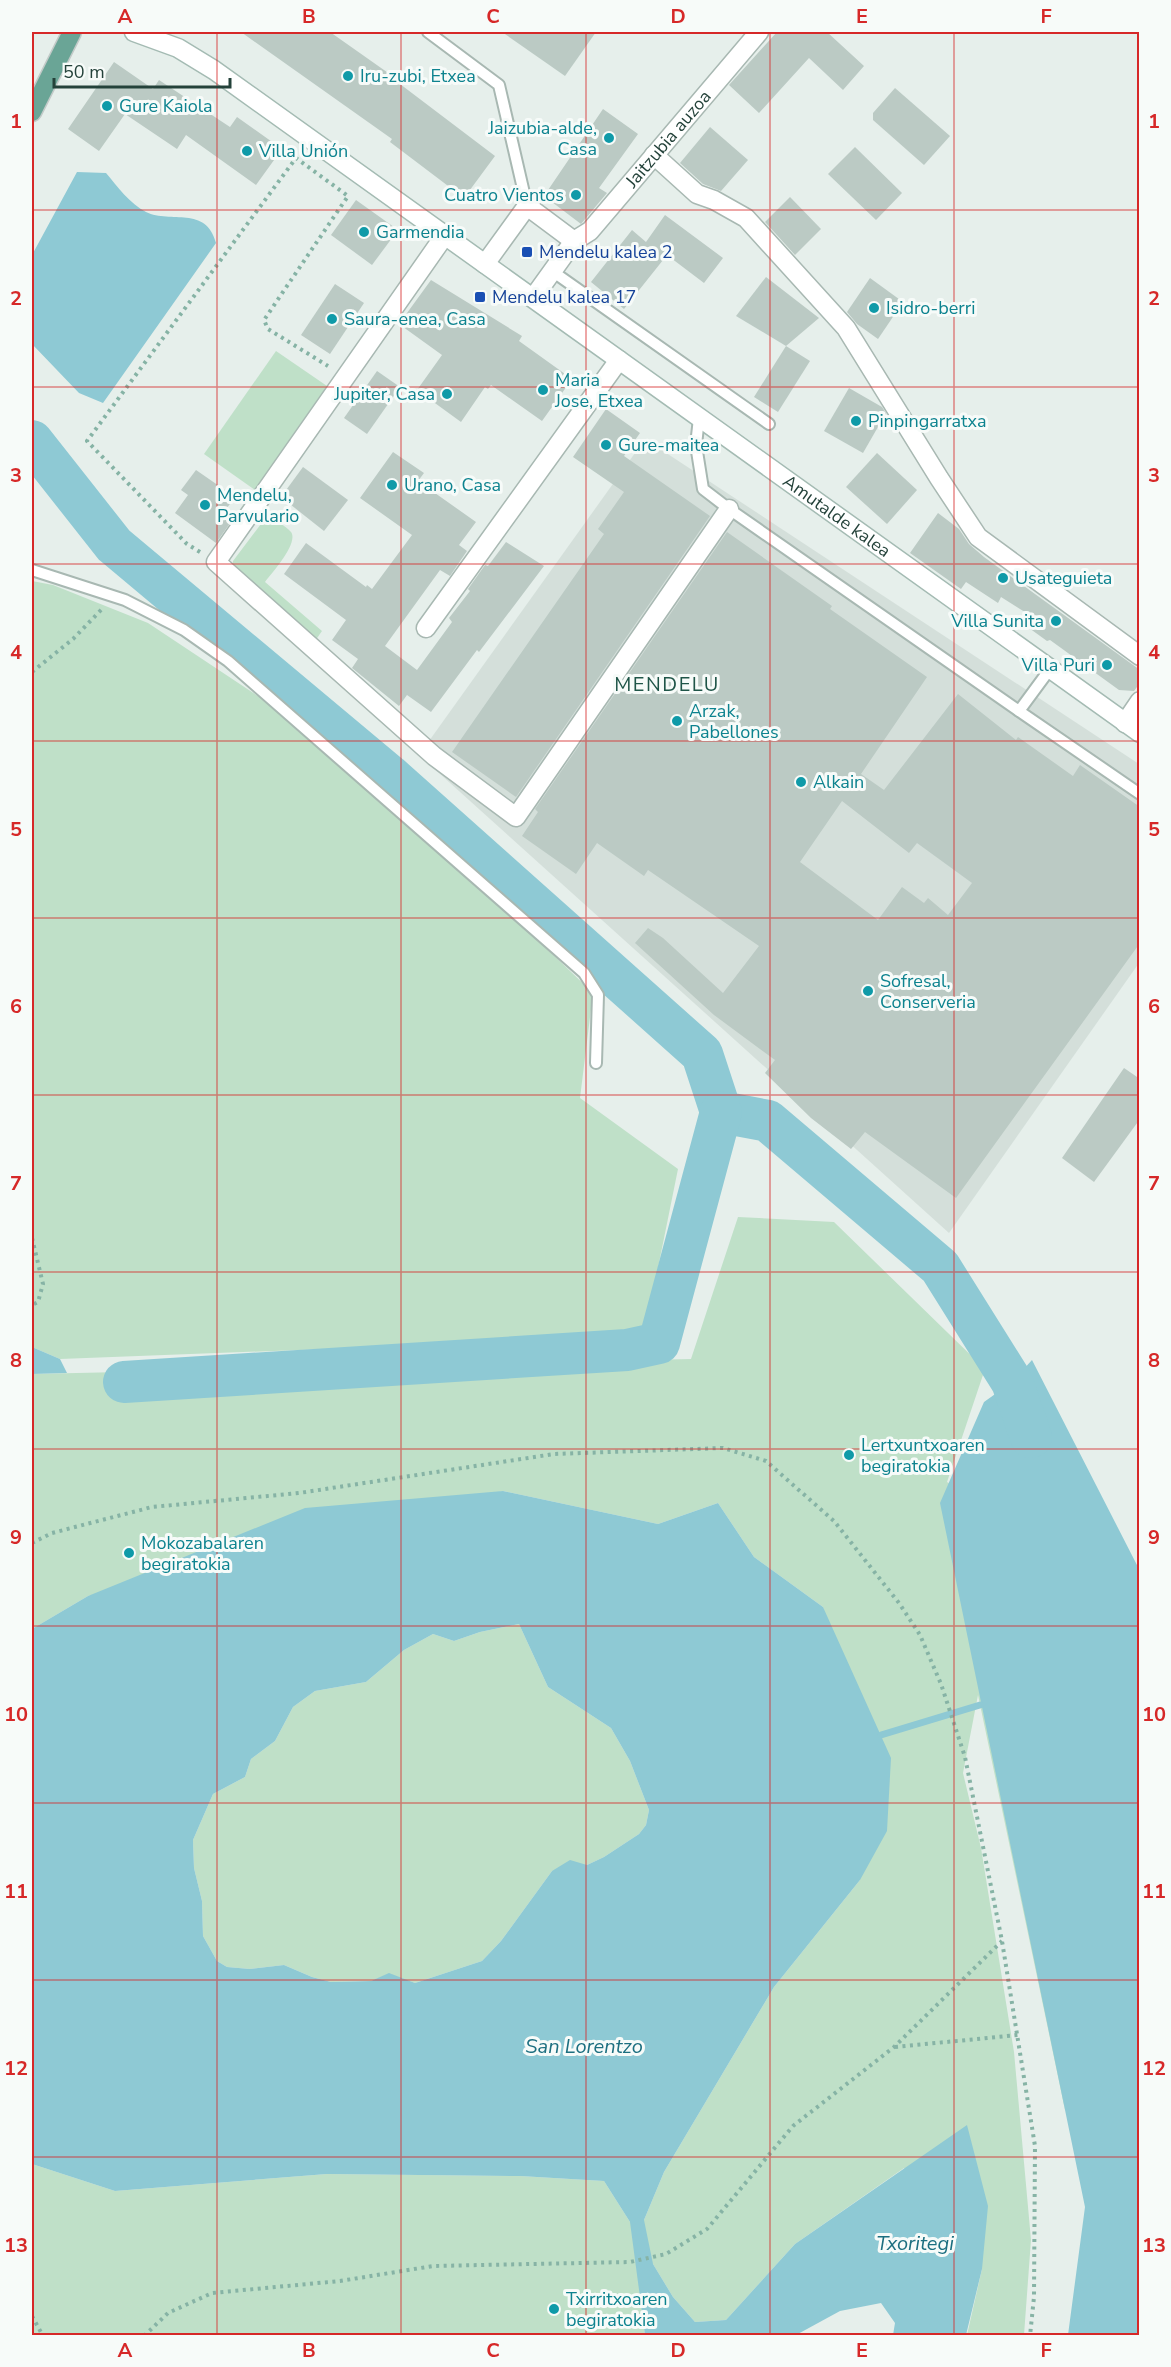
<svg xmlns="http://www.w3.org/2000/svg" width="1171" height="2367" font-family="'Nunito Sans',sans-serif">
  <rect width="100%" height="100%" fill="#e6efeb"/>
  <!-- built -->
  <path fill="#d4dfda" d="M645,439L1139,764V963L949,1233L419,755Z"/>
  <!-- green -->
  <g fill="#bfe0c8">
    <path d="M276,351L327,386L255,490L204,454Z"/>
    <path d="M267,516C274,520 286,526 291,532C299,543 272,573 265,582L322,631L315,641L233,566V561Z"/>
    <path d="M32,581L53,585L148,623L342,752L593,993L580,1098L678,1169L644,1337L60,1359L32,1347Z"/>
    <path d="M738,1217L834,1222L985,1369L947,1482L1026,1528L1065,2110L978,1695L963,1773L981,1848L1014,2052L1031,2240L1024,2335H967L982,2269L904,2168L795,2244L726,2320L695,2322L673,2297L653,2264L637,2267L645,2335H32V2164L115,2191L327,2174L520,2176L604,2181L630,2222L644,2220L664,2172L774,1987L860,1880L823,1607L754,1557L718,1503L658,1524L503,1491L88,1596L32,1629V1374L691,1359Z"/>
    <path d="M519,1624L548,1687L611,1728L630,1761L649,1810L646,1825L639,1834L604,1857L587,1865L552,1871L501,1941L482,1961L415,1983L389,1974L371,1981L331,1982L312,1977L284,1965L250,1969L227,1967L217,1961L203,1936L202,1901L194,1868L193,1840L213,1794L245,1777L251,1759L275,1741L293,1707L315,1691L366,1682L404,1650L433,1634L454,1641L480,1632Z"/>
  </g>
  <!-- water -->
  <g fill="#8ec9d4" fill-rule="evenodd">
    <path d="M77,172L106,173C117,186 130,204 146,212C171,224 206,205 216,243L103,403L79,393L32,344V255Z"/>
    <path d="M32,1347L60,1359L67,1373L32,1374Z"/>
    <path d="M1032,1360L1139,1569V2335H1068L1085,2207L940,1503L984,1402L1012,1382Z"/>
    <path d="M503,1491L658,1524L718,1503L754,1557L823,1607L891,1758L887,1831L860,1880L774,1987L664,2172L644,2220L653,2264L673,2297L695,2322L726,2320L795,2244L967,2125L988,2206L982,2269L966,2335H893L895,2323L881,2303L840,2311L796,2335H645L630,2222L604,2181L520,2176L327,2174L115,2191L32,2164V1629L88,1596L305,1508ZM519,1624L548,1687L611,1728L630,1761L649,1810L646,1825L639,1834L604,1857L587,1865L570,1860L552,1871L501,1941L482,1961L415,1983L389,1973L371,1981L331,1982L312,1977L284,1965L250,1969L227,1967L217,1961L203,1936L202,1901L194,1868L193,1840L213,1794L245,1777L251,1759L275,1741L293,1707L315,1691L366,1682L404,1650L433,1634L454,1641L480,1632Z"/>
  </g>
  <g fill="none" stroke-linecap="round" stroke-linejoin="round">
    <!-- stream -->
    <path stroke="#8ec9d4" stroke-width="7" d="M881,1735L980,1705"/>
    <!-- river -->
    <g stroke="#8ec9d4" stroke-width="42">
      <path d="M32,441L114,545L389,775L702,1054L721,1112L768,1121L940,1267L1012,1382L1031,1437"/>
      <path d="M124,1382L627,1350L659,1343L721,1112"/>
    </g>
  </g>
  <!-- building -->
  <g fill="#bbcac4" fill-rule="evenodd">
    <path d="M241,32H330L401,82L400,84L495,156L464,198L390,142L392,139Z"/>
    <path d="M502,32H596L565,76Z"/>
    <path d="M777,32H827L864,66L843,90L809,58L759,113L729,85Z"/>
    <path d="M114,62L153,89L159,80L230,127L237,117L282,149L256,185L186,135L177,149L125,114L99,151L68,129Z"/>
    <path d="M895,88L950,136L924,165L873,120V113Z"/>
    <path d="M603,109L638,134L599,188L607,193L581,224L544,196Z"/>
    <path d="M710,127L748,160L721,191L703,184L680,163Z"/>
    <path d="M855,147L902,193L876,220L828,174Z"/>
    <path d="M790,197L821,229L795,255L765,222Z"/>
    <path d="M356,200L398,230L372,265L331,235Z"/>
    <path d="M665,215L723,258L704,283L667,255L624,309L591,282L632,230L646,242Z"/>
    <path d="M766,277L819,318L786,346L736,316Z"/>
    <path d="M870,278L903,302L878,339L857,324L847,312Z"/>
    <path d="M431,280L522,336L519,341L572,379L542,421L491,385L488,389L485,387L461,422L417,390L442,355L399,324Z"/>
    <path d="M335,284L364,303L330,354L301,335Z"/>
    <path d="M786,346L810,361L778,412L754,397Z"/>
    <path d="M377,371L400,387L367,434L344,418Z"/>
    <path d="M849,388L882,407L886,413L863,453L824,431Z"/>
    <path d="M606,409L640,433L624,456L710,516L516,797L452,752L604,534L598,529L624,492L573,457Z"/>
    <path d="M393,452L424,473L418,481L476,522L459,545L467,551L450,576L440,570L385,646L417,670L452,622L449,618L470,591L468,589L485,565L488,566L506,542L544,566L479,652L477,650L431,712L407,695L399,706L352,668L358,659L332,640L346,620L284,574L306,543L366,587L367,585L372,589L412,535L360,498Z"/>
    <path d="M877,453L917,490L887,524L846,487Z"/>
    <path d="M303,467L348,500L324,531L281,497Z"/>
    <path d="M196,470L235,497L224,512L233,519L216,543L175,513L188,495L181,490Z"/>
    <path d="M938,513L959,529L969,544L984,557L1140,670V683L1134,691L1119,690L1050,640L1047,641L1029,628L1036,619L1001,597L998,603L966,582L961,589L910,553Z"/>
    <path d="M727,532L832,606L830,609L927,677L861,774L884,790L958,694L1016,740L1018,737L1073,776L1080,765L1140,807V943L956,1198L865,1132L851,1149L811,1118L765,1073L775,1060L714,1015L635,943L648,928L663,938L723,993L759,946L648,870L644,876L597,843L576,874L522,836L538,812L535,809ZM842,801L909,853L917,843L972,883L948,915L928,898L924,903L902,887L878,920L800,862Z"/>
    <path d="M1124,1068L1140,1079V1119L1094,1182L1062,1158Z"/>
  </g>
  <g fill="none" stroke-linecap="round" stroke-linejoin="round">
    <!-- service casing -->
    <g stroke="#a8b8b2" stroke-width="14">
      <g id="service">
        <path d="M428,32L499,85L527,206"/>
        <path d="M552,271L769,424"/>
        <path d="M699,418L696,445L703,489L729,509L1019,711L1050,669"/>
        <path d="M32,570L125,600L184,630L228,661L584,973L598,995L596,1063"/>
        <path d="M1019,711L1140,794"/>
      </g>
    </g>
    <!-- minor casing -->
    <g stroke="#a8b8b2" stroke-width="21">
      <g id="minor">
        <path d="M654,155L697,194L714,200L746,218L846,328L939,478L978,537L1140,656"/>
        <path d="M445,235L216,562L434,756L516,817L729,509"/>
        <path d="M485,264L527,206L574,241"/>
        <path id="s1" d="M533,298L574,241L590,231L759,32"/>
        <path d="M426,628L619,360"/>
        <path d="M1125,723L1140,701"/>
      </g>
    </g>
    <!-- secondary casing -->
    <g stroke="#a4bbb3" stroke-width="21">
      <g id="secondary">
        <path id="s2" d="M134,32L178,48L214,70L1140,733"/>
      </g>
    </g>
    <!-- primary casing -->
    <g stroke="#c2cac8" stroke-width="21">
      <path id="primary" d="M32,112L72,32"/>
    </g>
    <!-- path -->
    <g stroke="#86b3a5" stroke-width="4" stroke-dasharray="3 4.5" stroke-linecap="butt">
      <path d="M200,552L187,544L87,441L296,158L348,196L264,320L268,329L328,366"/>
      <path d="M32,672L73,639L102,609"/>
      <path d="M32,1238L43,1284L38,1302L32,1305"/>
      <path d="M32,1543L52,1533L152,1507L299,1493L554,1454L723,1448L766,1461L834,1521L899,1603L920,1635L941,1684L965,1757L1002,1941L1035,2146L1034,2297L1030,2336"/>
      <path d="M895,2047L1018,2035"/>
      <path d="M32,2316L43,2336"/>
      <path d="M144,2336L168,2313L212,2293L340,2281L433,2266L630,2262L666,2254L707,2229L793,2126L894,2047L1002,1941"/>
    </g>
    <!-- service -->
    <use href="#service" stroke="#fff" stroke-width="10"/>
    <!-- minor -->
    <use href="#minor" stroke="#fff" stroke-width="18"/>
    <!-- secondary -->
    <use href="#secondary" stroke="#fff" stroke-width="18"/>
    <!-- primary -->
    <use href="#primary" stroke="#6aa596" stroke-width="18"/>
  </g>
  <!-- grid -->
  <path fill="none" stroke="#d62828" stroke-width="1.5" stroke-opacity="0.55" d="M217,32V2336M401,32V2336M586,32V2336M770,32V2336M954,32V2336M32,210H1140M32,387H1140M32,564H1140M32,741H1140M32,918H1140M32,1095H1140M32,1272H1140M32,1449H1140M32,1626H1140M32,1803H1140M32,1980H1140M32,2157H1140"/>
  <!-- markers -->
  <g fill="#0f9aa8" stroke="#f7fbf9" stroke-width="2">
    <circle cx="348" cy="76" r="6"/>
    <circle cx="107" cy="106" r="6"/>
    <circle cx="609" cy="138" r="6"/>
    <circle cx="247" cy="151" r="6"/>
    <circle cx="576" cy="195" r="6"/>
    <circle cx="364" cy="232" r="6"/>
    <circle cx="874" cy="308" r="6"/>
    <circle cx="332" cy="319" r="6"/>
    <circle cx="543" cy="390" r="6"/>
    <circle cx="447" cy="394" r="6"/>
    <circle cx="856" cy="421" r="6"/>
    <circle cx="606" cy="445" r="6"/>
    <circle cx="392" cy="485" r="6"/>
    <circle cx="205" cy="505" r="6"/>
    <circle cx="1003" cy="578" r="6"/>
    <circle cx="1056" cy="621" r="6"/>
    <circle cx="1107" cy="665" r="6"/>
    <circle cx="677" cy="721" r="6"/>
    <circle cx="801" cy="782" r="6"/>
    <circle cx="868" cy="991" r="6"/>
    <circle cx="849" cy="1455" r="6"/>
    <circle cx="129" cy="1553" r="6"/>
    <circle cx="554" cy="2309" r="6"/>
  </g>
  <g fill="#1a4fb4" stroke="#f7fbf9" stroke-width="2">
    <rect x="521" y="246" width="12" height="12" rx="3"/>
    <rect x="474" y="291" width="12" height="12" rx="3"/>
  </g>
  <g text-anchor="middle" dominant-baseline="central" stroke-width="6" stroke-linejoin="round" paint-order="stroke">
    <!-- culture labels -->
    <g font-size="18" fill="#0d838f" stroke="#f7fbf9" text-anchor="start">
      <text x="360" y="76">Iru-zubi, Etxea</text>
      <text x="119" y="106">Gure Kaiola</text>
      <text x="597" y="128" text-anchor="end">Jaizubia-alde,<tspan x="597" dy="21">Casa</tspan></text>
      <text x="259" y="151">Villa Unión</text>
      <text x="564" y="195" text-anchor="end">Cuatro Vientos</text>
      <text x="376" y="232">Garmendia</text>
      <text x="886" y="308">Isidro-berri</text>
      <text x="344" y="319">Saura-enea, Casa</text>
      <text x="555" y="380">Maria<tspan x="555" dy="21">Jose, Etxea</tspan></text>
      <text x="435" y="394" text-anchor="end">Jupiter, Casa</text>
      <text x="868" y="421">Pinpingarratxa</text>
      <text x="618" y="445">Gure-maitea</text>
      <text x="404" y="485">Urano, Casa</text>
      <text x="217" y="495">Mendelu,<tspan x="217" dy="21">Parvulario</tspan></text>
      <text x="1015" y="578">Usateguieta</text>
      <text x="1044" y="621" text-anchor="end">Villa Sunita</text>
      <text x="1095" y="665" text-anchor="end">Villa Puri</text>
      <text x="689" y="711">Arzak,<tspan x="689" dy="21">Pabellones</tspan></text>
      <text x="813" y="782">Alkain</text>
      <text x="880" y="981">Sofresal,<tspan x="880" dy="21">Conserveria</tspan></text>
      <text x="861" y="1445">Lertxuntxoaren<tspan x="861" dy="21">begiratokia</tspan></text>
      <text x="141" y="1543">Mokozabalaren<tspan x="141" dy="21">begiratokia</tspan></text>
      <text x="566" y="2299">Txirritxoaren<tspan x="566" dy="21">begiratokia</tspan></text>
    </g>
    <!-- street labels -->
    <g font-size="18" fill="#24423a" stroke="#f7fbf9">
      <text stroke="none"><textPath href="#s1" startOffset="210">Jaitzubia auzoa</textPath></text>
      <text stroke="none"><textPath href="#s2" startOffset="855">Amutalde kalea</textPath></text>
    </g>
    <!-- transit labels -->
    <g font-size="18" fill="#164399" stroke="#f7fbf9" text-anchor="start">
      <text x="539" y="252">Mendelu kalea 2</text>
      <text x="492" y="297">Mendelu kalea 17</text>
    </g>
    <!-- neighbourhood labels -->
    <g font-size="20" letter-spacing="1.5" fill="#1f5548" stroke="#f7fbf9">
      <text x="667" y="684">MENDELU</text>
    </g>
    <!-- water labels -->
    <g font-size="20" font-style="italic" fill="#1c6f80" stroke="#f7fbf9">
      <text x="584" y="2046">San Lorentzo</text>
      <text x="915" y="2243">Txoritegi</text>
    </g>
  </g>
  <!-- border -->
  <rect width="1171" height="2367" fill="none" stroke="#f7fbf9" stroke-width="66"/>
  <!-- scale -->
  <path d="M54 78v9h176v-9" fill="none" stroke="#24423a" stroke-width="3"/>
  <text x="63" y="78" font-size="18" fill="#24423a" stroke="#f7fbf9" stroke-width="4.5" paint-order="stroke">50 m</text>
  <rect x="33" y="33" width="1105" height="2301" fill="none" stroke="#d62828" stroke-width="2"/>
  <g font-size="20" text-anchor="middle" font-weight="bold" fill="#d62828">
    <text x="125" y="23">A</text>
    <text x="309" y="23">B</text>
    <text x="493" y="23">C</text>
    <text x="678" y="23">D</text>
    <text x="862" y="23">E</text>
    <text x="1046" y="23">F</text>
    <text x="16" y="128">1</text>
    <text x="1154" y="128">1</text>
    <text x="16" y="305">2</text>
    <text x="1154" y="305">2</text>
    <text x="16" y="482">3</text>
    <text x="1154" y="482">3</text>
    <text x="16" y="659">4</text>
    <text x="1154" y="659">4</text>
    <text x="16" y="836">5</text>
    <text x="1154" y="836">5</text>
    <text x="16" y="1013">6</text>
    <text x="1154" y="1013">6</text>
    <text x="16" y="1190">7</text>
    <text x="1154" y="1190">7</text>
    <text x="16" y="1367">8</text>
    <text x="1154" y="1367">8</text>
    <text x="16" y="1544">9</text>
    <text x="1154" y="1544">9</text>
    <text x="16" y="1721">10</text>
    <text x="1154" y="1721">10</text>
    <text x="16" y="1898">11</text>
    <text x="1154" y="1898">11</text>
    <text x="16" y="2075">12</text>
    <text x="1154" y="2075">12</text>
    <text x="16" y="2252">13</text>
    <text x="1154" y="2252">13</text>
    <text x="125" y="2357">A</text>
    <text x="309" y="2357">B</text>
    <text x="493" y="2357">C</text>
    <text x="678" y="2357">D</text>
    <text x="862" y="2357">E</text>
    <text x="1046" y="2357">F</text>
  </g>
</svg>
